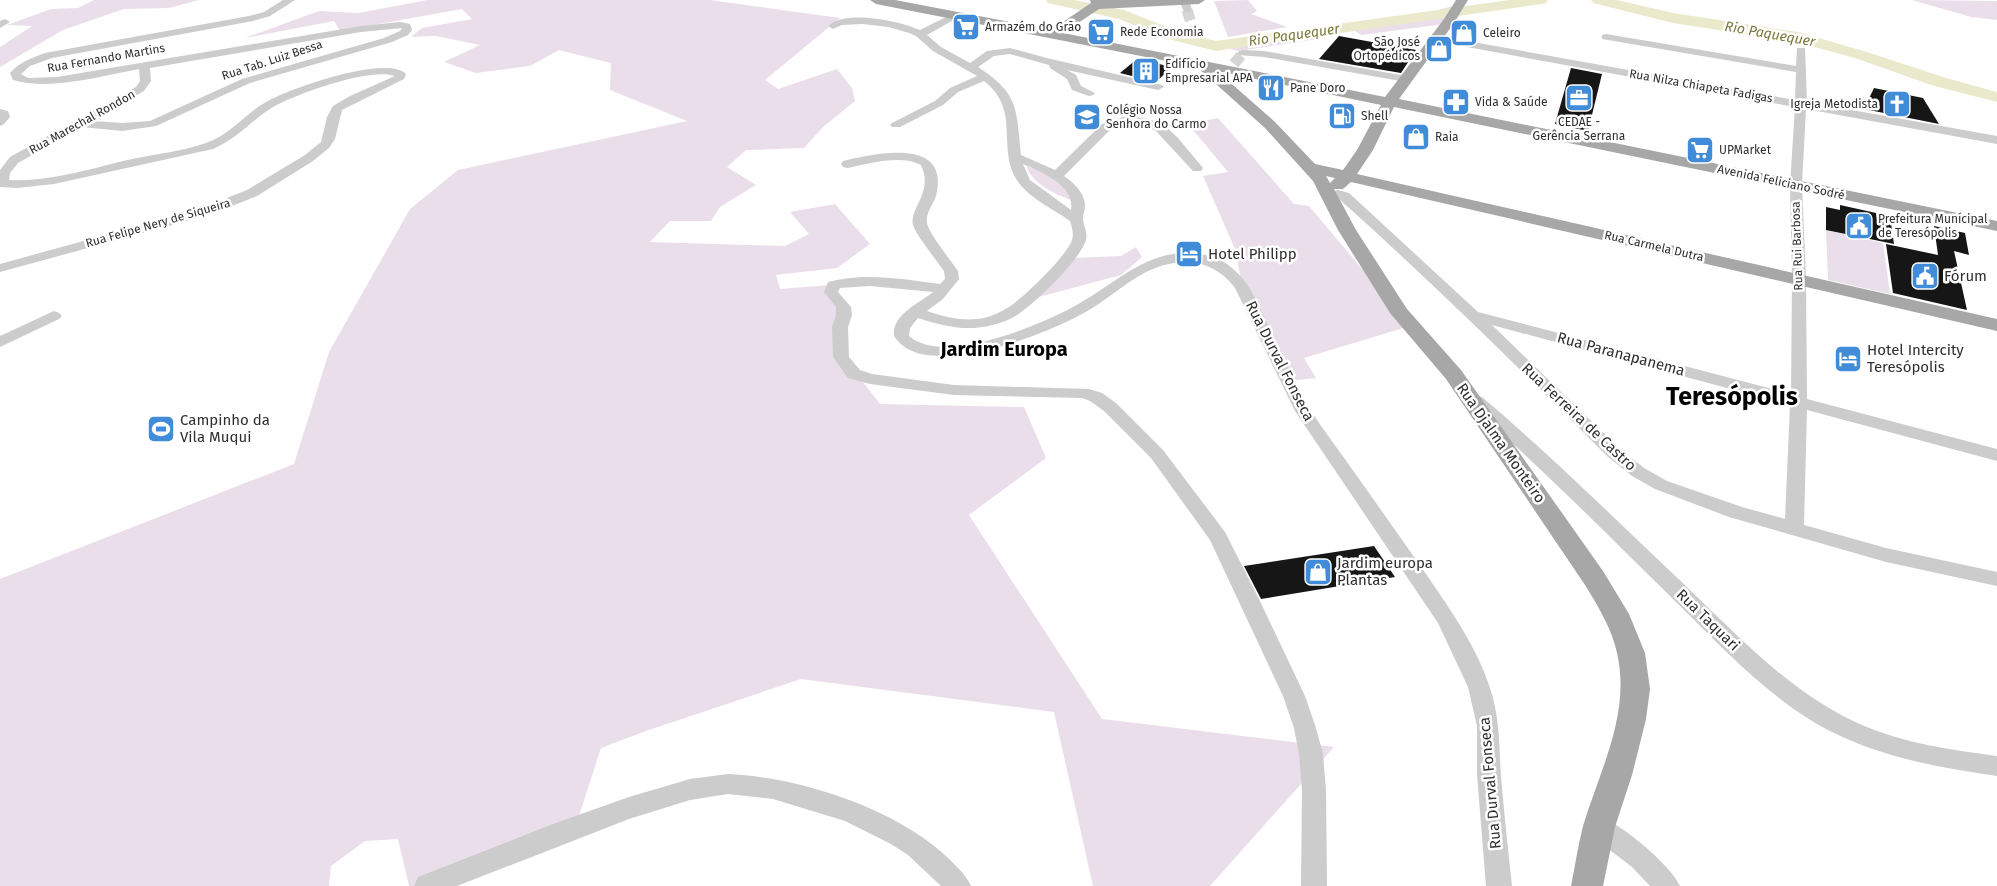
<svg xmlns="http://www.w3.org/2000/svg" width="1997" height="886" font-family="'Fira Sans',sans-serif">
  <rect width="100%" height="100%" fill="#fff"/>
  <!-- green -->
  <g fill="#ebdeeb">
    <path d="M94,0H199L169,8L124,9L63,30L0,67V47L32,26L7,25L51,9L78,8Z"/>
    <path d="M427,0H710L840,18L765,80L778,89L837,69L852,88L855,101L823,127L804,148L746,150L727,167L756,185L720,207L711,221H670L650,242L785,246L809,234L790,212L835,204L870,244L837,268L776,275L780,289L831,285L847,332L840,352L880,404L1024,407L1046,458L969,515L1102,719L1334,747L1210,886H1093L1054,712L801,679L646,731L601,748L577,822L414,886H409L398,839L365,841L331,866L329,886H0V579L294,464L329,352L410,209L458,170L687,121L610,90L611,63L559,50L530,66L476,73L444,62L480,45L436,36L411,37L422,28L472,19L462,9L340,31L334,21L245,38L319,11L359,13Z"/>
    <path d="M1248,0L1257,11L1251,14L1287,27L1228,37L1214,1Z"/>
    <path d="M1912,0L1997,1V20L1971,17Z"/>
    <path d="M1456,5L1445,24L1361,35L1348,26L1308,32L1317,39L1239,51L1202,43L1192,37L1209,41H1222L1435,11Z"/>
    <path d="M1218,118L1294,204L1309,206L1410,326L1304,358L1316,378L1289,381L1242,285L1235,249L1203,176L1228,172L1188,124Z"/>
    <path d="M1026,166L1044,172L1065,187L1071,200C1054,194 1033,184 1026,166Z"/>
    <path d="M1826,230L1883,243L1890,294L1828,280Z"/>
    <path d="M1136,247L1142,257L1121,275L1035,298L1073,258L1121,256Z"/>
  </g>
  <g fill="none" stroke-linecap="round" stroke-linejoin="round">
    <!-- river -->
    <g fill="#eae9cc" fill-rule="evenodd">
      <path d="M1046,0H1074L1124,10L1179,32L1216,41L1509,0H1548L1546,3L1541,4L1216,51L1168,39L1119,19L1048,3Z"/>
      <path d="M1591,0H1617L1673,13L1798,32L1867,52L1943,77L1997,92V102L1931,85L1855,58L1796,42L1673,23L1593,3Z"/>
    </g>
  </g>
  <!-- building -->
  <g fill="#161616">
    <path d="M1339,36L1416,50L1401,73L1319,59Z"/>
    <path d="M1137,59L1172,67L1156,82L1120,73Z"/>
    <path d="M1571,68L1602,74L1588,131L1555,124Z"/>
    <path d="M1874,88L1923,98L1939,124L1864,109Z"/>
    <path d="M1840,205L1876,213L1877,220L1891,223L1894,244L1826,230V207L1840,210Z"/>
    <path d="M1934,226L1965,233L1969,255L1954,251L1967,310L1893,293L1886,244L1938,255Z"/>
    <path d="M1374,546L1395,577L1261,599L1244,566Z"/>
  </g>
  <g fill="none" stroke-linecap="round" stroke-linejoin="round">
    <!-- minor-tunnel -->
    <g stroke="#d5d5d5" stroke-width="11" stroke-dasharray="11 5.5" stroke-linecap="butt">
      <path d="M1187,10L1193,29"/>
      <path d="M1234,64L1243,53"/>
    </g>
    <!-- minor -->
    <g fill="#ccc" fill-rule="evenodd">
      <path d="M283,0H295L270,16L253,21L52,58L30,66L21,74L28,78L57,77L361,26L400,22L410,24L412,30L408,35L392,42L250,83L156,126L122,131L82,127L18,163L10,173L9,180C50,182 93,168 132,159C157,154 183,151 206,143C230,135 245,114 266,102C288,89 387,54 406,74L404,79L342,110L335,139L329,148L313,161L257,196L209,215L0,272V264L199,209L247,190L305,155L321,142L327,117L333,106L350,96L395,76C370,67 296,94 273,107C252,120 237,139 213,149L54,184L17,188L0,187V170L10,157L136,87L140,81L139,69C101,76 50,91 13,80L10,73C19,62 32,58 45,53L249,16L264,12ZM402,28L400,31L384,38L242,79L150,121L122,123L92,121L144,91L151,81L150,68L361,32Z"/>
      <path d="M1179,0H1189L1192,10L1190,12H1184Z"/>
      <path d="M954,13L959,16L957,18L927,35L941,47L970,63L987,51L1010,48L1047,58L1162,85L1164,87L1158,90L1067,70L1076,75L1081,86L1095,93L1093,95L1089,96L1072,90L1067,79L1050,68L1049,65L1010,54L994,56L978,67C1020,94 1016,110 1021,155L1055,170L1102,124L1123,117L1146,118L1164,125L1178,138L1203,168L1201,171H1193L1156,131L1144,125H1124L1110,130L1064,176C1074,183 1085,193 1085,206C1085,210 1083,214 1083,218C1083,225 1088,232 1086,240C1080,260 1037,301 1020,313C1012,319 1002,323 992,325C967,332 942,326 918,318L910,328L909,336C943,366 1038,326 1073,307C1115,285 1148,246 1200,254C1212,256 1224,260 1233,269C1248,281 1256,299 1264,317C1280,348 1293,381 1311,411C1322,428 1335,445 1347,462C1374,500 1400,537 1426,574C1450,609 1477,647 1490,688C1500,718 1499,746 1501,776C1504,813 1508,849 1512,886H1486L1477,775V726L1468,687L1438,623L1295,411L1235,288C1218,266 1196,258 1169,264C1137,270 1112,298 1084,313C1046,334 924,384 894,336C891,315 920,303 933,292L870,286L840,288L838,292L851,307L852,315L848,327L849,357L860,370L872,374L954,385L1089,389L1102,393L1116,403L1163,450L1225,532L1259,599L1305,696L1316,728L1323,754L1326,790L1327,886H1301L1302,790L1299,754L1294,728L1283,696L1210,540L1151,458L1104,411L1090,401L1082,398L954,395L870,384L848,378L833,357L832,327L836,315V307L824,292L828,282C864,272 903,279 940,284L945,279L944,271C937,261 916,235 913,225C909,208 934,193 921,165C900,154 869,164 847,168L843,167L841,164L843,161C873,154 947,137 937,191C936,203 925,211 927,223C928,232 952,262 958,271L959,279L943,299L927,311C945,317 964,322 984,318C992,316 1001,312 1009,307C1024,297 1066,257 1072,240C1074,234 1072,227 1070,221C1052,208 1026,197 1015,177C998,144 1020,109 984,81L958,92L943,105L900,127H892L890,125L892,123L935,101L950,88L977,76L933,51L916,36L909,33L889,27L862,24L842,25L833,29L828,26C845,9 900,21 920,30ZM1023,164C1041,172 1075,185 1071,210L1030,180Z"/>
      <path d="M5,19L10,22L0,28V21Z"/>
      <path d="M1606,34L1796,66L1797,48H1805L1807,102L1997,136V144L1806,109L1802,185L1806,279L1807,399L1997,449V461L1807,410L1804,525L1886,548L1997,572V586L1886,562L1729,517L1655,489L1632,476L1608,457C1520,369 1432,282 1339,199L1331,200L1324,196L1326,193L1338,190L1349,193L1478,312L1791,394L1792,279L1790,185L1795,107L1434,41L1429,38L1434,35L1795,100L1796,72L1602,39V35ZM1492,325L1790,405L1785,519L1742,507L1667,481L1644,468L1620,449Z"/>
      <path d="M1243,50L1264,51L1406,76L1411,79L1406,82L1264,57L1239,55L1238,53L1239,51Z"/>
      <path d="M0,109L8,111L10,117L4,124L0,126Z"/>
      <path d="M54,311L59,313L62,316L59,319L0,347V336Z"/>
      <path d="M1476,396L1482,397C1554,458 1621,525 1690,590C1739,637 1786,687 1847,718C1894,742 1946,749 1997,756V776C1941,768 1885,758 1834,733C1772,702 1725,650 1677,603C1609,536 1542,468 1470,405L1468,401L1470,397Z"/>
      <path d="M728,774C799,777 898,809 949,859C958,868 966,875 971,886H941L908,855L891,844L845,821L773,799L728,794L690,800L629,819L457,886H414L418,877L553,824L629,797L690,779Z"/>
      <path d="M1599,816C1621,824 1670,864 1680,886H1650L1632,867L1590,835L1587,827L1590,819Z"/>
    </g>
    <!-- major -->
    <path fill="#a7a7a7" fill-rule="evenodd" d="M870,0H895L1057,31L1056,29L1057,26L1091,3L1090,0H1205L1199,4L1099,9L1063,33L1385,97L1444,19L1456,0H1468L1454,23L1399,99L1997,221V231L1394,107L1373,150L1357,174L1997,319V331L1351,182L1343,189H1334L1356,230L1407,309L1461,370L1603,571L1629,614L1645,653L1650,689L1646,719L1632,775L1615,827L1603,886H1571C1575,866 1578,846 1583,826C1600,770 1631,713 1617,653C1612,629 1598,606 1585,585L1446,379L1390,313L1338,230L1313,181L1265,128L1197,67L876,4ZM1217,71L1381,105L1357,150L1343,170L1315,164L1275,122ZM1326,176L1335,178L1330,183Z"/>
  </g>
  <!-- icons -->
  <defs>
    <g id="supermarket-square" transform="scale(1.4375)"><rect x="-9" y="-9" width="18" height="18" rx="4" fill="#408cd8" stroke="#fff"/><path d="M-6-5.5h2.5l.6 2H6L4.5 2H-2.5L-4.4-4H-6ZM-1.5 3.2a1.3 1.3 0 1 0 .1 0ZM3 3.2a1.3 1.3 0 1 0 .1 0Z" fill="#fff"/></g>
    <g id="shop-square" transform="scale(1.4375)"><rect x="-9" y="-9" width="18" height="18" rx="4" fill="#408cd8" stroke="#fff"/><path d="M-5-2.5h2.3a2.7 3.5 0 0 1 5.4 0H5L5.5 6h-11ZM-1.5-2.5h3a1.5 2.3 0 0 0-3 0Z" fill="#fff"/></g>
    <g id="building-square" transform="scale(1.4375)"><rect x="-9" y="-9" width="18" height="18" rx="4" fill="#408cd8" stroke="#fff"/><path d="M-4-6H4V6H1V3H-1V6H-4ZM-2.5-4.3h1.7v1.8h-1.7ZM.8-4.3h1.7v1.8H.8ZM-2.5-1h1.7V.8h-1.7ZM.8-1h1.7V.8H.8Z" fill="#fff"/></g>
    <g id="restaurant-square" transform="scale(1.4375)"><rect x="-9" y="-9" width="18" height="18" rx="4" fill="#408cd8" stroke="#fff"/><path d="M-5-6h1v4h1v-4h1v4h1v-4h1v5L-1.5 .5V6h-2V.5L-5-1ZM5-6V6H3V1.5H1.5Q1.5-4 5-6Z" fill="#fff"/></g>
    <g id="office-square" transform="scale(1.4375)"><rect x="-9" y="-9" width="18" height="18" rx="4" fill="#408cd8" stroke="#fff"/><path d="M-6-3h4V-5.5h4V-3h4V5H-6ZM-1-4.5V-3h2v-1.5ZM-6 0V1H6V0Z" fill="#fff"/></g>
    <g id="pharmacy-square" transform="scale(1.4375)"><rect x="-9" y="-9" width="18" height="18" rx="4" fill="#408cd8" stroke="#fff"/><path d="M-2-6h4v4h4v4h-4v4h-4v-4h-4v-4h4Z" fill="#fff"/></g>
    <g id="church-square" transform="scale(1.4375)"><rect x="-9" y="-9" width="18" height="18" rx="4" fill="#408cd8" stroke="#fff"/><path d="M-1.2-6h2.4v3.5h3.3v2.4h-3.3V6h-2.4V-.1h-3.3v-2.4h3.3Z" fill="#fff"/></g>
    <g id="fuel-square" transform="scale(1.4375)"><rect x="-9" y="-9" width="18" height="18" rx="4" fill="#408cd8" stroke="#fff"/><path d="M-5.5-6h7V0h2V4h1.3V-2.5L3-4.5l.8-.8L6-3V5H2.5V1h-1V6h-7ZM-4.2-4.7v3.2H.2V-4.7Z" fill="#fff"/></g>
    <g id="school-square" transform="scale(1.4375)"><rect x="-9" y="-9" width="18" height="18" rx="4" fill="#408cd8" stroke="#fff"/><path d="M0-5L7-2L0 1L-7-2ZM-4 1L0 2.5L4 1V4Q0 6-4 4Z" fill="#fff"/></g>
    <g id="civic-square" transform="scale(1.4375)"><rect x="-9" y="-9" width="18" height="18" rx="4" fill="#408cd8" stroke="#fff"/><path d="M-.6-6.5H3V-4.5H.6V-3L4-1V1h2V6H-6V1h2V-1L-.6-3ZM-1.2 2.5V6h2.4V2.5Z" fill="#fff"/></g>
    <g id="hotel-square" transform="scale(1.4375)"><rect x="-9" y="-9" width="18" height="18" rx="4" fill="#408cd8" stroke="#fff"/><path d="M-6-4.5h1.5V1H6V5H4.5V3h-9V5H-6ZM-4 0a1.8 1.8 0 1 1 3.6 0ZM.5 0V-2.5h3Q6-2.5 6 0Z" fill="#fff"/></g>
    <g id="stadium-square" transform="scale(1.4375)"><rect x="-9" y="-9" width="18" height="18" rx="4" fill="#408cd8" stroke="#fff"/><path d="M0-5a6.5 5 0 1 0 0 10a6.5 5 0 1 0 0-10ZM-3.5-1.8h7v3.6h-7Z" fill="#fff"/></g>
  </defs>
  <g fill-rule="evenodd">
    <use href="#supermarket-square" x="966" y="27"/>
    <use href="#supermarket-square" x="1101" y="32"/>
    <use href="#shop-square" x="1464" y="33"/>
    <use href="#shop-square" x="1439" y="49"/>
    <use href="#building-square" x="1146" y="71"/>
    <use href="#restaurant-square" x="1271" y="88"/>
    <use href="#office-square" x="1579" y="98"/>
    <use href="#pharmacy-square" x="1456" y="102"/>
    <use href="#church-square" x="1897" y="104"/>
    <use href="#fuel-square" x="1342" y="116"/>
    <use href="#school-square" x="1087" y="117"/>
    <use href="#shop-square" x="1416" y="137"/>
    <use href="#supermarket-square" x="1700" y="150"/>
    <use href="#civic-square" x="1859" y="226"/>
    <use href="#hotel-square" x="1189" y="254"/>
    <use href="#civic-square" x="1925" y="276"/>
    <use href="#hotel-square" x="1848" y="359"/>
    <use href="#stadium-square" x="161" y="429"/>
    <use href="#shop-square" x="1318" y="572"/>
  </g>
  <g text-anchor="middle" dominant-baseline="central" stroke-width="5" stroke-linejoin="round" paint-order="stroke">
    <!-- far-poi labels -->
    <g font-size="12" fill="#2f2f2f" stroke="#fff" text-anchor="start">
      <text x="985" y="27">Armazém do Grão</text>
      <text x="1120" y="32">Rede Economia</text>
      <text x="1483" y="33">Celeiro</text>
      <text x="1420" y="42" text-anchor="end">São José<tspan x="1420" dy="14">Ortopédicos</tspan></text>
      <text x="1165" y="64">Edifício<tspan x="1165" dy="14">Empresarial APA</tspan></text>
      <text x="1290" y="88">Pane Doro</text>
      <text x="1475" y="102">Vida &amp; Saúde</text>
      <text x="1878" y="104" text-anchor="end">Igreja Metodista</text>
      <text x="1106" y="110">Colégio Nossa<tspan x="1106" dy="14">Senhora do Carmo</tspan></text>
      <text x="1361" y="116">Shell</text>
      <text x="1579" y="122" text-anchor="middle">CEDAE -<tspan x="1579" dy="14">Gerência Serrana</tspan></text>
      <text x="1435" y="137">Raia</text>
      <text x="1719" y="150">UPMarket</text>
      <text x="1878" y="219">Prefeitura Munícipal<tspan x="1878" dy="14">de Teresópolis</tspan></text>
    </g>
    <!-- far-street labels -->
    <g font-size="12" fill="#2f2f2f" stroke="#fff">
      <text transform="translate(106 58) rotate(-10)">Rua Fernando Martins</text>
      <text transform="translate(272 60) rotate(-18)">Rua Tab. Luiz Bessa</text>
      <text transform="translate(1701 86) rotate(10)">Rua Nilza Chiapeta Fadigas</text>
      <text transform="translate(82 122) rotate(-29)">Rua Marechal Rondon</text>
      <text transform="translate(1781 182) rotate(12)">Avenida Feliciano Sodré</text>
      <text transform="translate(158 223) rotate(-16)">Rua Felipe Nery de Siqueira</text>
      <text transform="translate(1654 246) rotate(13)">Rua Carmela Dutra</text>
      <text transform="translate(1797 246) rotate(-92)">Rua Rui Barbosa</text>
    </g>
    <!-- far-water labels -->
    <g font-size="14" font-style="italic" fill="#7a773c" stroke="#fff">
      <text transform="translate(1770 34) rotate(10)">Rio Paquequer</text>
      <text transform="translate(1294 35) rotate(-8)">Rio Paquequer</text>
    </g>
    <!-- poi labels -->
    <g font-size="15" fill="#2f2f2f" stroke="#fff" text-anchor="start">
      <text x="1208" y="254">Hotel Philipp</text>
      <text x="1944" y="276">Fórum</text>
      <text x="1867" y="350">Hotel Intercity<tspan x="1867" dy="17">Teresópolis</tspan></text>
      <text x="180" y="420">Campinho da<tspan x="180" dy="17">Vila Muqui</tspan></text>
      <text x="1337" y="563">Jardim europa<tspan x="1337" dy="17">Plantas</tspan></text>
    </g>
    <!-- street labels -->
    <g font-size="15" fill="#2f2f2f" stroke="#fff">
      <text transform="translate(1621 354) rotate(15)">Rua Paranapanema</text>
      <text transform="translate(1280 361) rotate(63)">Rua Durval Fonseca</text>
      <text transform="translate(1579 417) rotate(43)">Rua Ferreira de Castro</text>
      <text transform="translate(1501 443) rotate(55)">Rua Djalma Monteiro</text>
      <text transform="translate(1708 620) rotate(44)">Rua Taquari</text>
      <text transform="translate(1490 783) rotate(-95)">Rua Durval Fonseca</text>
    </g>
    <!-- district labels -->
    <g font-size="20" font-weight="bold" fill="#000" stroke="#fff">
      <text x="1004" y="349">Jardim Europa</text>
    </g>
    <!-- town labels -->
    <g font-size="25" font-weight="bold" fill="#000" stroke="#fff">
      <text x="1732" y="397">Teresópolis</text>
    </g>
  </g>
</svg>
